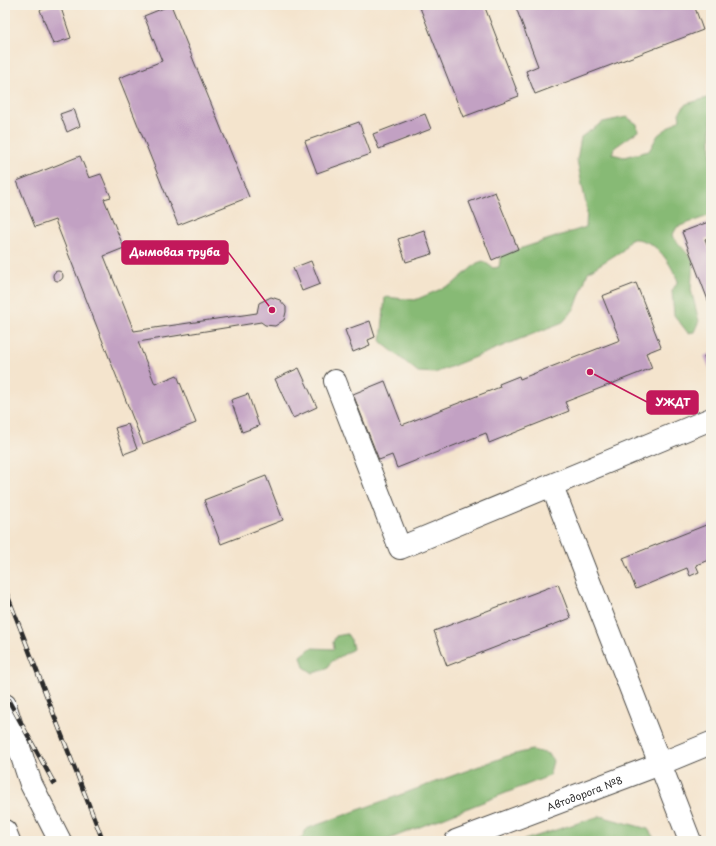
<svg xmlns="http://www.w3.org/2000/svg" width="716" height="846" font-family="'Playpen Sans',sans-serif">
  <rect width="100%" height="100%" fill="#f7f3e8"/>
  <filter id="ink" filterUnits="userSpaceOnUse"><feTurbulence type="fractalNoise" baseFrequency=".025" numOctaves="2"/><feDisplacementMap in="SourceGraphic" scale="8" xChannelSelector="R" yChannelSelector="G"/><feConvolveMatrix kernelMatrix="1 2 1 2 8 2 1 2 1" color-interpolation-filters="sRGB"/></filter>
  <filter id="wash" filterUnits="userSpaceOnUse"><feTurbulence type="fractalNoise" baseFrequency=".012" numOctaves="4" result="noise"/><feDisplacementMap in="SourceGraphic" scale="16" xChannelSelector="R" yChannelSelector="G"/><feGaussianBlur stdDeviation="0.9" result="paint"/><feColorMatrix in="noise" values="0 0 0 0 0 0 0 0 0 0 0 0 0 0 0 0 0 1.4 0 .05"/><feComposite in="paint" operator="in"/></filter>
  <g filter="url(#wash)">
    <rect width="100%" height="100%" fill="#f4e4cd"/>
    <!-- forest -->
    <g fill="#87ba74" stroke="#597250">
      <path d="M711,97V215L677,227L672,236L693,260L691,290L699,321L694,332L688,333L674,315L672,291L678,281C669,260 654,237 630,239L623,250L588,272L575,308L563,322L435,373L418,372L381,342L385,297L415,300L453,284L477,263L483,261L493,268L499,267L501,255L586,227L587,209L577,160L581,137L603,122L627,117L637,124L638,131L614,148L612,154L624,157L649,151L658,135L680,119L679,113L686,104Z"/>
      <path d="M347,634L351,640L353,649L331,662L327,669L313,673L304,667L301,656L311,648L334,649L333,642L336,636Z"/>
      <path d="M532,750L549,754L553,761L549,776L384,841H297L303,837L306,829L507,756Z"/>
      <path d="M600,816L648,829L656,841H521Z"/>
    </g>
    <g id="blocks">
      <!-- building -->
      <g fill="#c2a1c3">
        <path d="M54,5H60L71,38L53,44L40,10Z"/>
        <path d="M171,5L249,197L178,225L119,78L162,61L144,16Z"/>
        <path d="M419,5H484L519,96L463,117Z"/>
        <path d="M515,5H694L703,30L535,94L526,71L538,66Z"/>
        <path d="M74,109L80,126L67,132L60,114Z"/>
        <path d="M425,114L431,129L379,149L373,134Z"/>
        <path d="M359,122L371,154L317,173L305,141Z"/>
        <path d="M80,156L89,178L101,174L111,197L104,199L124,248L104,256L134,331L257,313L259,303L271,297L280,300L286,307V312L284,320L275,326L265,325L261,322L138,342L155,384L177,375L196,423L143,444L55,220L35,227L17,181Z"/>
        <path d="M495,192L518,249L492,260L469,202Z"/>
        <path d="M711,221V237L705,239L711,254V308L682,232Z"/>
        <path d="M424,230L432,254L406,262L398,239Z"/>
        <path d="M311,261L320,284L302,291L293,268Z"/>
        <circle cx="58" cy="276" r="5"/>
        <path d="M636,283L661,347L646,353L652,368L565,402L569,411L489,443L486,433L397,468L392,455L379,460L353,394L385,381L402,425L500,387L499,384L519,376L520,379L620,340L602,296Z"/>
        <path d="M370,321L375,337L368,340L370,345L353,352L345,330Z"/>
        <path d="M711,353V369L710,370L704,356Z"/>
        <path d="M299,368L317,407L293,418L275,379Z"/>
        <path d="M248,394L259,426L242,432L231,400Z"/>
        <path d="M128,424L137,449L124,454L115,428Z"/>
        <path d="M266,476L283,520L221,544L204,500Z"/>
        <path d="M711,523V559L696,565L699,572L690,576L687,568L636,589L623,558Z"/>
        <path d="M558,584L571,618L447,666L434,631Z"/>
      </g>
    </g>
  </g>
  <g filter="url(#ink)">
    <use href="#blocks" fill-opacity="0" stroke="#494743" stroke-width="1"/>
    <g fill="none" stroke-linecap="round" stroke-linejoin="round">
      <!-- minor casing -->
      <g stroke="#494743" stroke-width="24">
        <g id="minor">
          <path d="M335,381L400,548L711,419"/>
          <path d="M552,486L690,841"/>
          <path d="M5,705L31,784L60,841"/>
          <path d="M5,831L9,841"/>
          <path id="s1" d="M456,841L660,764L711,743"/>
        </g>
      </g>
      <!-- minor -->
      <use href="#minor" stroke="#fff" stroke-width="22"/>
      <!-- rail casing -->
      <g stroke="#2b2b2b" stroke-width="4.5">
        <g id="rail">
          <path d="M5,589L103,841"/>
          <path d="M5,694L54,783"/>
        </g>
      </g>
      <!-- rail -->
      <use href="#rail" stroke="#f7f3e8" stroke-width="3" stroke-dasharray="9" stroke-linecap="butt"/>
    </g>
  </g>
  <g text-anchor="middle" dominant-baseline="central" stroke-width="3" stroke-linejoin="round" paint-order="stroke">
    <!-- street labels -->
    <g font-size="10" fill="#2b2b2b" stroke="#f7f3e8">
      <text stroke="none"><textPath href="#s1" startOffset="137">Автодорога №8</textPath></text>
    </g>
  </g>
  <!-- callouts -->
  <path fill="none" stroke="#c2185b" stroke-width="1.5" d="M272 310L228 252M590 372L647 402"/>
  <g fill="#c2185b" stroke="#f7f3e8" stroke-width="1.5">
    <circle cx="272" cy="310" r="4"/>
    <circle cx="590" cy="372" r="4"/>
  </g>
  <g fill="#c2185b" stroke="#c2185b" stroke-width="1.5">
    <rect x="122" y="241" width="106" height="23" rx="4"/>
    <rect x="647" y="391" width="51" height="23" rx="4"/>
  </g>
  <g font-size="11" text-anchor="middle" font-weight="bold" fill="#fff">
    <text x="175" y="256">Дымовая труба</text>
    <text x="673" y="406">УЖДТ</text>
  </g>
  <!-- margin -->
  <rect width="716" height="846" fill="none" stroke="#f7f3e8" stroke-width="20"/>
</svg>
